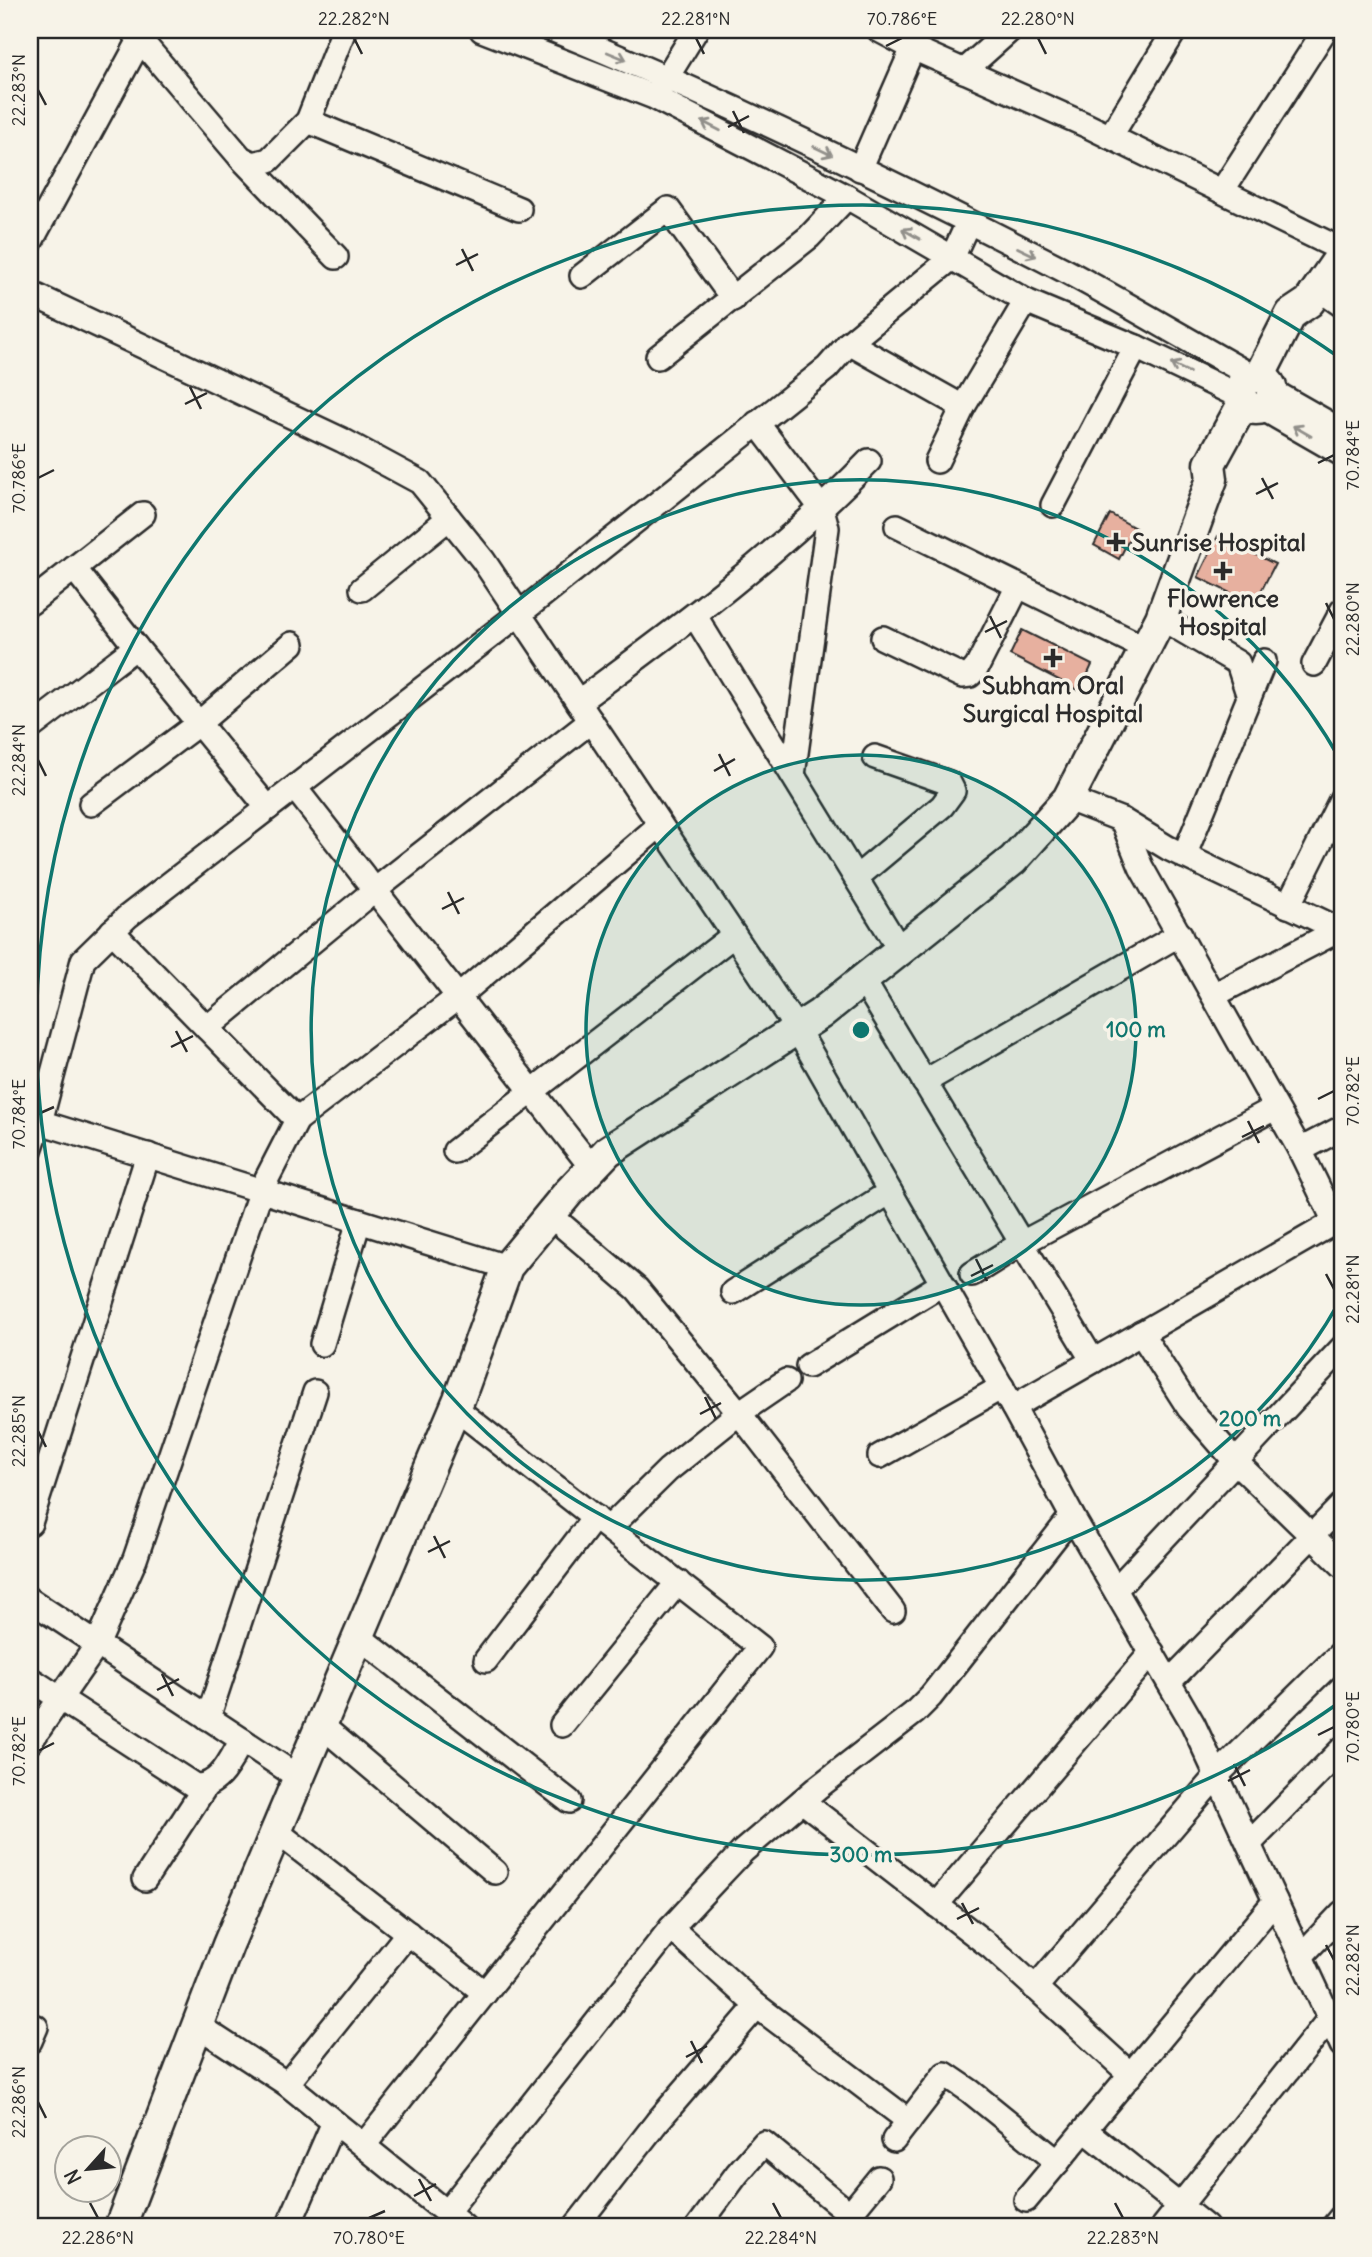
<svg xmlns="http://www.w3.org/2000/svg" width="1372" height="2257" font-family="Delius,sans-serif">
  <rect width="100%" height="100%" fill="#f7f3e8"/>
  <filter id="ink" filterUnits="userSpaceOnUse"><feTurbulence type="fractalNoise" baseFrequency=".0143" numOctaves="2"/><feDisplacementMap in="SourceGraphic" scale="14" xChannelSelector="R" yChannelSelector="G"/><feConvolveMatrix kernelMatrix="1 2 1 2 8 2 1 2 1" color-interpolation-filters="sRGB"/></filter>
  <g filter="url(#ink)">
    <!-- building -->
    <g fill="#e7b09f" stroke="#2b2b2b" stroke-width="2">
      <path d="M1110,514L1135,528L1119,559L1094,545Z"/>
      <path d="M1218,536L1275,564L1254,605L1198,577Z"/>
      <path d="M1022,630L1092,665L1080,691L1010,655Z"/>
    </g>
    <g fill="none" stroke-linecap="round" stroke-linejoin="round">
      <!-- minor casing -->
      <g stroke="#2b2b2b" stroke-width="28">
        <g id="minor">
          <path d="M132,30L241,158L253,164L269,160L308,121L344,30"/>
          <path d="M482,30L654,97L847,197L1026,301L1136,347L1241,397"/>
          <path d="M554,30C727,101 897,184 1064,270C1128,304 1190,342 1254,377"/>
          <path d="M879,30L913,48"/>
          <path d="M964,71L1010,30"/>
          <path d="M659,90L696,30"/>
          <path d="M308,121L519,209"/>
          <path d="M1110,137L1175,30"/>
          <path d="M241,158L336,257"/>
          <path d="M860,169L913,48L1088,126L1342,250"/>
          <path d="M1222,191L1325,30"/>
          <path d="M30,243L140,40"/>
          <path d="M582,276L668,209L733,299"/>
          <path d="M1319,289L1342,305"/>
          <path d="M30,293L342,440L420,482L483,560L797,1029L1013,1407L1072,1516L1193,1724L1342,2045"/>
          <path d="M849,343L963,407L1026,301"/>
          <path d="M658,357L809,237L847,197"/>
          <path d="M1272,391L1342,431"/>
          <path d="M1262,408L1342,454"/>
          <path d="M757,423L822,509L827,528L793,775"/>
          <path d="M937,461L963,407"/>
          <path d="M1053,505L1136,347"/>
          <path d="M897,526L1147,649"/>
          <path d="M74,568L136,647L268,808"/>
          <path d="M362,589L449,518"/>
          <path d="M30,603L143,514"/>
          <path d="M695,616L900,950"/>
          <path d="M1161,618L1238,663L1249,697"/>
          <path d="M883,638L962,676L970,675L977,667L1018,586"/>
          <path d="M1314,664L1342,611"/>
          <path d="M578,702C680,627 781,552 869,461"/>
          <path d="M30,728L136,647"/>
          <path d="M295,788L592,1168"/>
          <path d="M1068,799L1122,820L1168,848L1342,931"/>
          <path d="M91,804L199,723L292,644"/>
          <path d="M1184,856L1264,661"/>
          <path d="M856,878L942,806L953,791L949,783L875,757"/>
          <path d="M1288,906L1342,798"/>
          <path d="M863,980L1093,1361"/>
          <path d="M1214,995L1339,930"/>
          <path d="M207,1028L375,890L591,721"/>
          <path d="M924,1082L1180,934"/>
          <path d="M30,1119L507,1267"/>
          <path d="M297,1120L458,997L660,825"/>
          <path d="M30,1150L40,1122L83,960L127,917L519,614L827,368L849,343L952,258L968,223"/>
          <path d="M1300,1150L1342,1128"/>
          <path d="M455,1151L734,935"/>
          <path d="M550,1215L637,1289L739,1413L668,1470L609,1528"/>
          <path d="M972,1274L1022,1243L1275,1108"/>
          <path d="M733,1292L890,1192"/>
          <path d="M1141,1333L1189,1408L1237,1463L1342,1565"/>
          <path d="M322,1344L359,1221"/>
          <path d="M808,1366L942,1284"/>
          <path d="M786,1381L739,1413L893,1611"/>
          <path d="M1013,1407L1335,1222L1300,1150L1141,867L1122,820"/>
          <path d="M880,1456L1002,1387"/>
          <path d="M30,1523L148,1155"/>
          <path d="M1116,1589L1342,1348"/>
          <path d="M30,1600L298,1777"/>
          <path d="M358,1636L569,1801"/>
          <path d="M486,1660L595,1517"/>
          <path d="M30,1679L195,1786C220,1788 231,1758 242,1740"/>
          <path d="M1169,1682L1342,1505"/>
          <path d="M208,1718L315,1392"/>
          <path d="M321,1725L495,1872"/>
          <path d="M562,1725L678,1582"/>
          <path d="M30,1742L97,1645L135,1559L261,1190L297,1120L112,931"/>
          <path d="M802,1801L992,1948L1131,2075"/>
          <path d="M276,1831L485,1993"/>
          <path d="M1249,1844L1342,1749"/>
          <path d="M145,1879L205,1787"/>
          <path d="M936,1905L1152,1652"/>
          <path d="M671,1928L757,2006L909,2121"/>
          <path d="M1301,1956L1342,1913"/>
          <path d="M1035,1988L1217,1775L1342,1652"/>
          <path d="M197,2025L287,2084L464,2227"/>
          <path d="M30,2041L36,2027"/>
          <path d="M287,2084L408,1933"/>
          <path d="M1085,2130L1206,2227"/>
          <path d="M894,2140L945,2074L970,2091L1058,2162"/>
          <path d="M364,2145L760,1647L455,1408"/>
          <path d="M1026,2200L1275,1901"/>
          <path d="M446,2213L671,1928L709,1887L743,1851L817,1788L914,1713L931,1696L1072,1516"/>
          <path d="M288,2227L334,2122"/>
          <path d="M575,2227L657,2122L757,2006"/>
          <path d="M698,2227L737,2174L764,2143L850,2214"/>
          <path d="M839,2227L879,2178"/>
          <path d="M1163,2227L1330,2018"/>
          <path d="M1333,2227L1342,2216"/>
        </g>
      </g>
      <!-- major casing -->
      <g stroke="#2b2b2b" stroke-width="35">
        <g id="major">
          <path d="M1259,377L1291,314L1309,302L1342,254"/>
          <circle cx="1256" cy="393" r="16"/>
          <path d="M120,2227L228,1945L459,1399L507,1267L568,1193L608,1151L820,1014L1013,860L1068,799L1161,618L1212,479L1210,464L1244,402"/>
        </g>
      </g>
      <!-- minor -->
      <use href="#minor" stroke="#f7f3e8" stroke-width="23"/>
      <!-- major -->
      <use href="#major" stroke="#f7f3e8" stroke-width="30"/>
    </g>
    <!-- one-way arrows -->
    <defs><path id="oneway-shaft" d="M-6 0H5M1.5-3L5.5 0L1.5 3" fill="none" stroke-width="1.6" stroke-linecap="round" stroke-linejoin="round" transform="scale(1.75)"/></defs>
    <g stroke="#918f8a">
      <use href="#oneway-shaft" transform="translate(617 56) rotate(22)"/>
      <use href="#oneway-shaft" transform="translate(711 126) rotate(-153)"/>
      <use href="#oneway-shaft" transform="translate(823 151) rotate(26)"/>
      <use href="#oneway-shaft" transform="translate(911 234) rotate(-150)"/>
      <use href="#oneway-shaft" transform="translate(1027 252) rotate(26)"/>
      <use href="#oneway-shaft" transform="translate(1180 368) rotate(-155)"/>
      <use href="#oneway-shaft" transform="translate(1302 431) rotate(-150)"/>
    </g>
  </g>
  <!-- ticks -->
  <path fill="none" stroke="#2b2b2b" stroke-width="2.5" d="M354,38L362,54M696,38L704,54M1038,38L1046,54M886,46L902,38M38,90L46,105M733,111L744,133M728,127L749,116M462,249L473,271M456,265L478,254M190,387L201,409M185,404L207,393M1318,463L1334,455M38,478L54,470M1262,478L1273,499M1256,494L1278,483M1326,603L1334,619M990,616L1001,638M985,632L1007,621M719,754L730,776M38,760L46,776M714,771L735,759M448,892L459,914M442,909L464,898M176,1031L187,1052M171,1047L193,1036M1318,1099L1334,1091M38,1114L54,1107M1248,1121L1259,1143M1242,1137L1264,1126M976,1259L987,1281M1326,1274L1334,1289M971,1276L993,1265M705,1397L716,1419M700,1414L721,1403M38,1431L46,1447M434,1536L445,1558M428,1552L450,1541M162,1674L173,1696M157,1690L179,1679M1318,1735L1334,1727M38,1751L54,1743M1234,1764L1245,1786M1228,1781L1250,1770M962,1903L973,1924M957,1919L979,1908M1326,1945L1334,1960M691,2041L702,2063M686,2057L707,2046M38,2102L46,2118M419,2179L431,2201M414,2196L436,2184M90,2203L98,2218M773,2203L781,2218M1115,2203L1123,2218M369,2218L385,2211"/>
  <!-- distance rings -->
  <circle cx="861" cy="1030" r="275" fill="#0f766e" fill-opacity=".12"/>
  <g fill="none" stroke="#0f766e" stroke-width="3.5">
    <circle cx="861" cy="1030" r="275"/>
    <path d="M1342 1297A550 550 0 1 1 1342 763"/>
    <path d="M1340 1702A825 825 0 1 1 1340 358"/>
  </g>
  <!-- markers -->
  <g fill="#2b2b2b" stroke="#f7f3e8" stroke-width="2.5">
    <path d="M1112.5 531.5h7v7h7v7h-7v7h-7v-7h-7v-7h7z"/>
    <path d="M1219.5 560.5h7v7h7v7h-7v7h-7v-7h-7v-7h7z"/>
    <path d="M1049.5 647.5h7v7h7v7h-7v7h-7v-7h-7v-7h7z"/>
  </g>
  <g text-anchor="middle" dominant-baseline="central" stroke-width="7" stroke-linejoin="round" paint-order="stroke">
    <!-- poi labels -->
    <g font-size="24" font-weight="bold" fill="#2b2b2b" stroke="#f7f3e8">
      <text x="1132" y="542" text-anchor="start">Sunrise Hospital</text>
      <text x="1223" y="598">Flowrence<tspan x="1223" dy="28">Hospital</tspan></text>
      <text x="1053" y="685">Subham Oral<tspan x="1053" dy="28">Surgical Hospital</tspan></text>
    </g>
  </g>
  <circle cx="861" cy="1030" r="10" fill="#0f766e" stroke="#f7f3e8" stroke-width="3.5"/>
  <g font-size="21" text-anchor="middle" font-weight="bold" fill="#0f766e" stroke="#f7f3e8" stroke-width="7" stroke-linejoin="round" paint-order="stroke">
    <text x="1136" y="1037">100 m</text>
    <text x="1250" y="1426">200 m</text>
    <text x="861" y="1862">300 m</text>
  </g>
  <!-- margin -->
  <rect width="1372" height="2257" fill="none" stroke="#f7f3e8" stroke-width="77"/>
  <!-- north arrow -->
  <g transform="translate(88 2169) rotate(243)"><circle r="33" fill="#f7f3e8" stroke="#a5a39c" stroke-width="2"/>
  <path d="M0-5L12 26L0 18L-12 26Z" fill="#2b2b2b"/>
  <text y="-10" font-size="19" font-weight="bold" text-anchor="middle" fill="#2b2b2b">N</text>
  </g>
  <rect x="38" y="38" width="1296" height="2180" fill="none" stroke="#2b2b2b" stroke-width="2.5"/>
  <g font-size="18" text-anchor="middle" fill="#2b2b2b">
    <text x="354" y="25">22.282°N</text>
    <text x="696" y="25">22.281°N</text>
    <text x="902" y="25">70.786°E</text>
    <text x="1038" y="25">22.280°N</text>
    <text transform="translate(19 90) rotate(-90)" y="6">22.283°N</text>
    <text transform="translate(1353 455) rotate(-90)" y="6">70.784°E</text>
    <text transform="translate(19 478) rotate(-90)" y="6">70.786°E</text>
    <text transform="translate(1353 619) rotate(-90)" y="6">22.280°N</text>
    <text transform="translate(19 760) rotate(-90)" y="6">22.284°N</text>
    <text transform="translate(1353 1091) rotate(-90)" y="6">70.782°E</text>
    <text transform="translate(19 1114) rotate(-90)" y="6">70.784°E</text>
    <text transform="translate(1353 1289) rotate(-90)" y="6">22.281°N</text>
    <text transform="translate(19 1431) rotate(-90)" y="6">22.285°N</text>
    <text transform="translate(1353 1727) rotate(-90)" y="6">70.780°E</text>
    <text transform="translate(19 1751) rotate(-90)" y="6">70.782°E</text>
    <text transform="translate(1353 1960) rotate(-90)" y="6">22.282°N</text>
    <text transform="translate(19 2102) rotate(-90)" y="6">22.286°N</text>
    <text x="98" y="2244">22.286°N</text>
    <text x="369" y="2244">70.780°E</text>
    <text x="781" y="2244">22.284°N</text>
    <text x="1123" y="2244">22.283°N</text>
  </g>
</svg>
